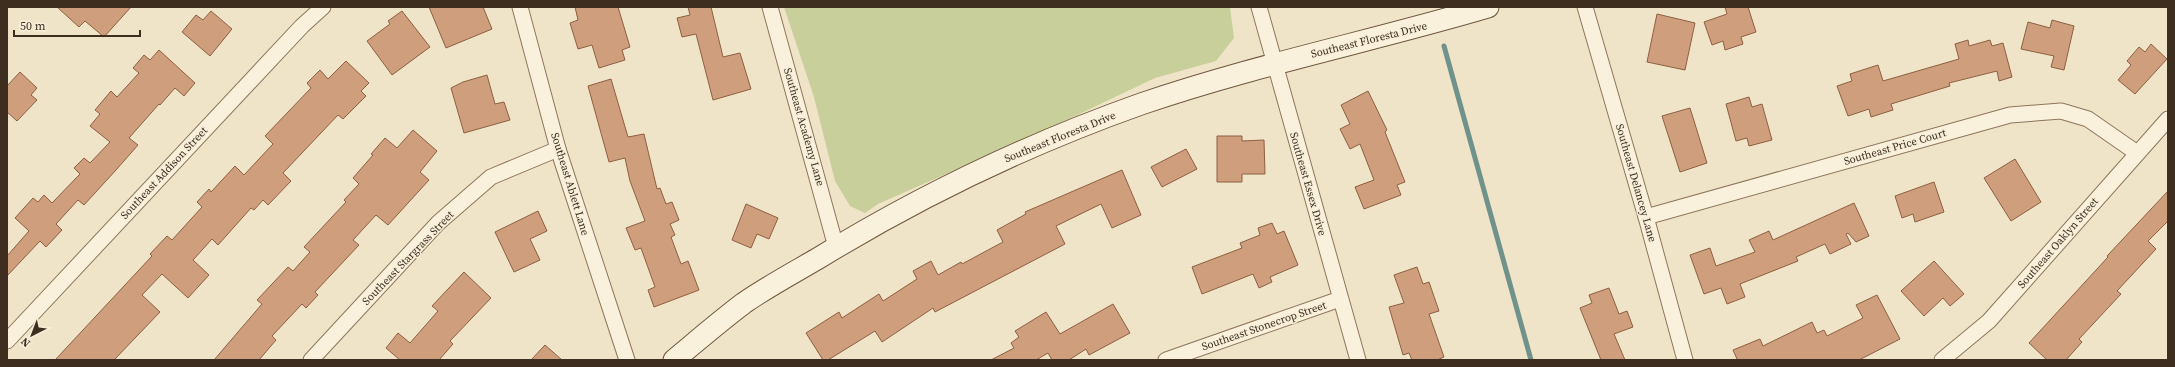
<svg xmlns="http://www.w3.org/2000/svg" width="2175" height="367" font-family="'Source Serif 4',serif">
  <rect width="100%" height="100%" fill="#f0e4c8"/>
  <!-- green -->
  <path fill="#c9cf9b" d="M784,7H1230L1234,38L1216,61L1155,78L1050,128L878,204L865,213L850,206L835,181L814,97Z"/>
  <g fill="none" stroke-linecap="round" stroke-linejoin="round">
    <!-- stream -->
    <path stroke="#6f938a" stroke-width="5" d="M1444,46L1531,360"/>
  </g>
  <!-- building -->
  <g fill="#cf9f7d" stroke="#8d5f41">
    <path d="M57,7H131L104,37L85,21L79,27Z"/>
    <path d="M429,7H483L492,29L446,48Z"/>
    <path d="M575,7H618L630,47L622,50L625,60L599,68L592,45L578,49L570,23L578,20Z"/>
    <path d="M688,7H711L723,57L740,53L751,89L713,100L696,34L682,37L677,18L690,15Z"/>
    <path d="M1725,7H1748L1756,32L1741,37L1743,44L1725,50L1723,41L1712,45L1704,22L1727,14Z"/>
    <path d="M211,11L232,29L210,56L182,32L196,15L203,20Z"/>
    <path d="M402,11L430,47L392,75L367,41L390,24L388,21Z"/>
    <path d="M1657,14L1695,23L1685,70L1647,62Z"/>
    <path d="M2052,20L2074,26L2064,70L2051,67L2054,56L2021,49L2028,22L2050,28Z"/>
    <path d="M1968,40L1969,46L1990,40L1992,46L2003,43L2012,77L1999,81L1997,71L1949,83L1950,86L1891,104L1893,110L1871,117L1869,109L1848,116L1837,86L1852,81L1850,74L1878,65L1883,81L1959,59L1955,44Z"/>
    <path d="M2151,44L2167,59L2135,94L2118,80L2131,65L2127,61L2139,47L2145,52Z"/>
    <path d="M159,50L195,83L184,96L175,88L160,105L159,104L129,138L138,145L116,170L84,205L78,200L56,224L62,230L46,247L40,241L7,276V256L29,231L15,218L33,198L38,202L44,195L52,203L80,174L74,168L84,158L90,163L110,142L90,126L100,114L95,110L111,91L117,97L139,73L133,68L144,55L150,60Z"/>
    <path d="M346,61L369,83L361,91L366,96L343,119L338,115L283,173L291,181L268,205L263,200L254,210L251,208L218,245L212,239L193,260L209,275L188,298L162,274L142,295L160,312L114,360H55L152,256L150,254L167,236L172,240L202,207L197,202L209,189L211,192L235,166L244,175L273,144L265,136L311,88L307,83L320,70L328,79Z"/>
    <path d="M20,72L37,88L31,95L37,100L17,121L7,112V86Z"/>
    <path d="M487,75L495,104L504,102L510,120L464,133L451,88L463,82Z"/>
    <path d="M611,79L628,137L644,134L657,189L660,188L666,204L672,202L679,220L670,224L675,235L671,237L681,264L688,261L699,290L654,307L648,290L655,287L641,248L635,250L626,228L645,221L630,181L625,158L609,162L588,86Z"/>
    <path d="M1368,91L1387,130L1385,132L1405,182L1397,185L1401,195L1364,209L1355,187L1374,180L1360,144L1350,149L1340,129L1350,124L1341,105Z"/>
    <path d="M1749,97L1752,107L1762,104L1772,140L1749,146L1747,138L1736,141L1726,104Z"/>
    <path d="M1690,108L1707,163L1680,172L1662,116Z"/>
    <path d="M413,130L437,151L420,172L429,180L388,225L376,215L353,240L359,245L315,292L318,295L306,308L302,304L272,336L276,340L259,360H214L262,304L257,300L288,267L293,271L310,252L304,247L346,202L344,200L359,184L353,178L373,155L371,154L385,138L397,148Z"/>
    <path d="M1217,136H1242V141L1264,140L1265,174H1242V182H1217Z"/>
    <path d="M1186,149L1197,169L1162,187L1151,167Z"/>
    <path d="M2015,159L2041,202L2011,221L1984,178Z"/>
    <path d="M1122,170L1141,215L1112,228L1101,204L1056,226L1065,244L935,312L933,308L882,342L875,331L828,360H823L806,333L839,312L842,318L879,294L883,301L917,279L913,271L931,261L938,275L961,262L962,264L1003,242L997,230L1026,214L1025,212Z"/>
    <path d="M1934,182L1944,212L1915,222L1913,214L1902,218L1895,196Z"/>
    <path d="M2168,191V221L2148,241L2156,249L2117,291L2121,294L2079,339L2082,342L2066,360H2047L2029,343L2108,257L2107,256Z"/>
    <path d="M1854,203L1869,236L1856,242L1848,233L1846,234L1851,244L1830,254L1825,244L1796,257L1798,261L1740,284L1745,297L1727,304L1721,288L1704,294L1690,255L1710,248L1716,266L1755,252L1749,240L1769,231L1773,240Z"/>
    <path d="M746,204L778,218L769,239L757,234L751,248L732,240Z"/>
    <path d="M538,211L547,231L530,239L540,260L514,272L495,232Z"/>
    <path d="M1272,223L1277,234L1284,231L1298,265L1270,277L1272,282L1259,288L1253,274L1202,294L1192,267L1242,248L1240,243L1260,235L1258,228Z"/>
    <path d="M1934,261L1964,294L1950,306L1943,298L1924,316L1901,291Z"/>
    <path d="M1417,267L1423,284L1429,282L1439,311L1429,314L1444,357L1437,360H1412L1409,353L1403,355L1389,307L1404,303L1394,275Z"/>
    <path d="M464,272L491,298L450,341L453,344L439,360H400L386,348L398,333L410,343L438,311L432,306Z"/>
    <path d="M1609,288L1619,314L1627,311L1633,327L1614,334L1625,360H1601L1580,308L1592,303L1589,295Z"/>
    <path d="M1877,295L1900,339L1859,360H1735L1737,359L1733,350L1760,339L1763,346L1812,322L1817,333L1824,330L1827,336L1863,318L1856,305Z"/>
    <path d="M1113,304L1130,333L1089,355L1086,349L1069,360H1052L1048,353L1036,360H991L1014,348L1011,343L1019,337L1015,331L1046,312L1060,334Z"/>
    <path d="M545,345L562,360H531Z"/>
  </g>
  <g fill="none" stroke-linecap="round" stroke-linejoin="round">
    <!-- street casing -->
    <g stroke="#8d765c" stroke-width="17">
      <g id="street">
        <path d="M520,7L558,149L627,360"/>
        <path d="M770,7L836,247"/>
        <path d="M1259,7L1358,360"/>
        <path d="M1585,7L1646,217L1685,360"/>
        <path d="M1646,217L2010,115L2061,111L2088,119L2137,153"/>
        <path d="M7,341L302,26L323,7"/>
        <path d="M311,360L438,223L491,177L558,149"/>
        <path d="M1166,360L1340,299"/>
        <path d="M1942,360L1989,321L2168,119"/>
      </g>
    </g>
    <!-- secondary casing -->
    <g stroke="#6f573f" stroke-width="23">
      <path id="secondary" d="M674,360C697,341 720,321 744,303C767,287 793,273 817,259C920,196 1028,144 1141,104C1255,65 1373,41 1488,7"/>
    </g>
    <!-- street -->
    <use href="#street" stroke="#faf1dc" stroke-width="15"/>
    <!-- secondary -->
    <use href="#secondary" stroke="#faf1dc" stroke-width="21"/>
  </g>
  <g text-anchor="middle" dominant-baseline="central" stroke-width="3" stroke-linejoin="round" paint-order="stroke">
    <!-- street labels -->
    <g font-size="11" fill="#3d2e20" stroke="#f7eed8">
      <text transform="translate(1369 40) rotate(-14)">Southeast Floresta Drive</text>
      <text transform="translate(804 127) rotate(74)">Southeast Academy Lane</text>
      <text transform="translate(1060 137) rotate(-22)">Southeast Floresta Drive</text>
      <text transform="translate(1895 147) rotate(-16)">Southeast Price Court</text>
      <text transform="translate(164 173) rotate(-47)">Southeast Addison Street</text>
      <text transform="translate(1636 183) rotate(74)">Southeast Delancey Lane</text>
      <text transform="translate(570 184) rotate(73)">Southeast Ablett Lane</text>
      <text transform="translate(1308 184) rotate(74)">Southeast Essex Drive</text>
      <text transform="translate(2058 243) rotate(-49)">Southeast Oaklyn Street</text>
      <text transform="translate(408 258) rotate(-46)">Southeast Stargrass Street</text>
      <text transform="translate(1264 326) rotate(-19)">Southeast Stonecrop Street</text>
    </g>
  </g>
  <!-- border -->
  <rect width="2175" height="367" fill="none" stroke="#3d2e20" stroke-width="16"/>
  <!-- north arrow -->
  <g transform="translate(32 335) rotate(222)" stroke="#f7eed8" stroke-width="3" paint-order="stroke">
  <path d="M0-3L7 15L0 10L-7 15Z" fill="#3d2e20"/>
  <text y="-6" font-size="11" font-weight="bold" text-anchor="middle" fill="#3d2e20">N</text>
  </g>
  <!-- scale -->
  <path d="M14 30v6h126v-6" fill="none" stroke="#3d2e20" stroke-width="2"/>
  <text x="20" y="30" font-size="12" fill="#3d2e20" stroke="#f7eed8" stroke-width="3" paint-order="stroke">50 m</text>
</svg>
